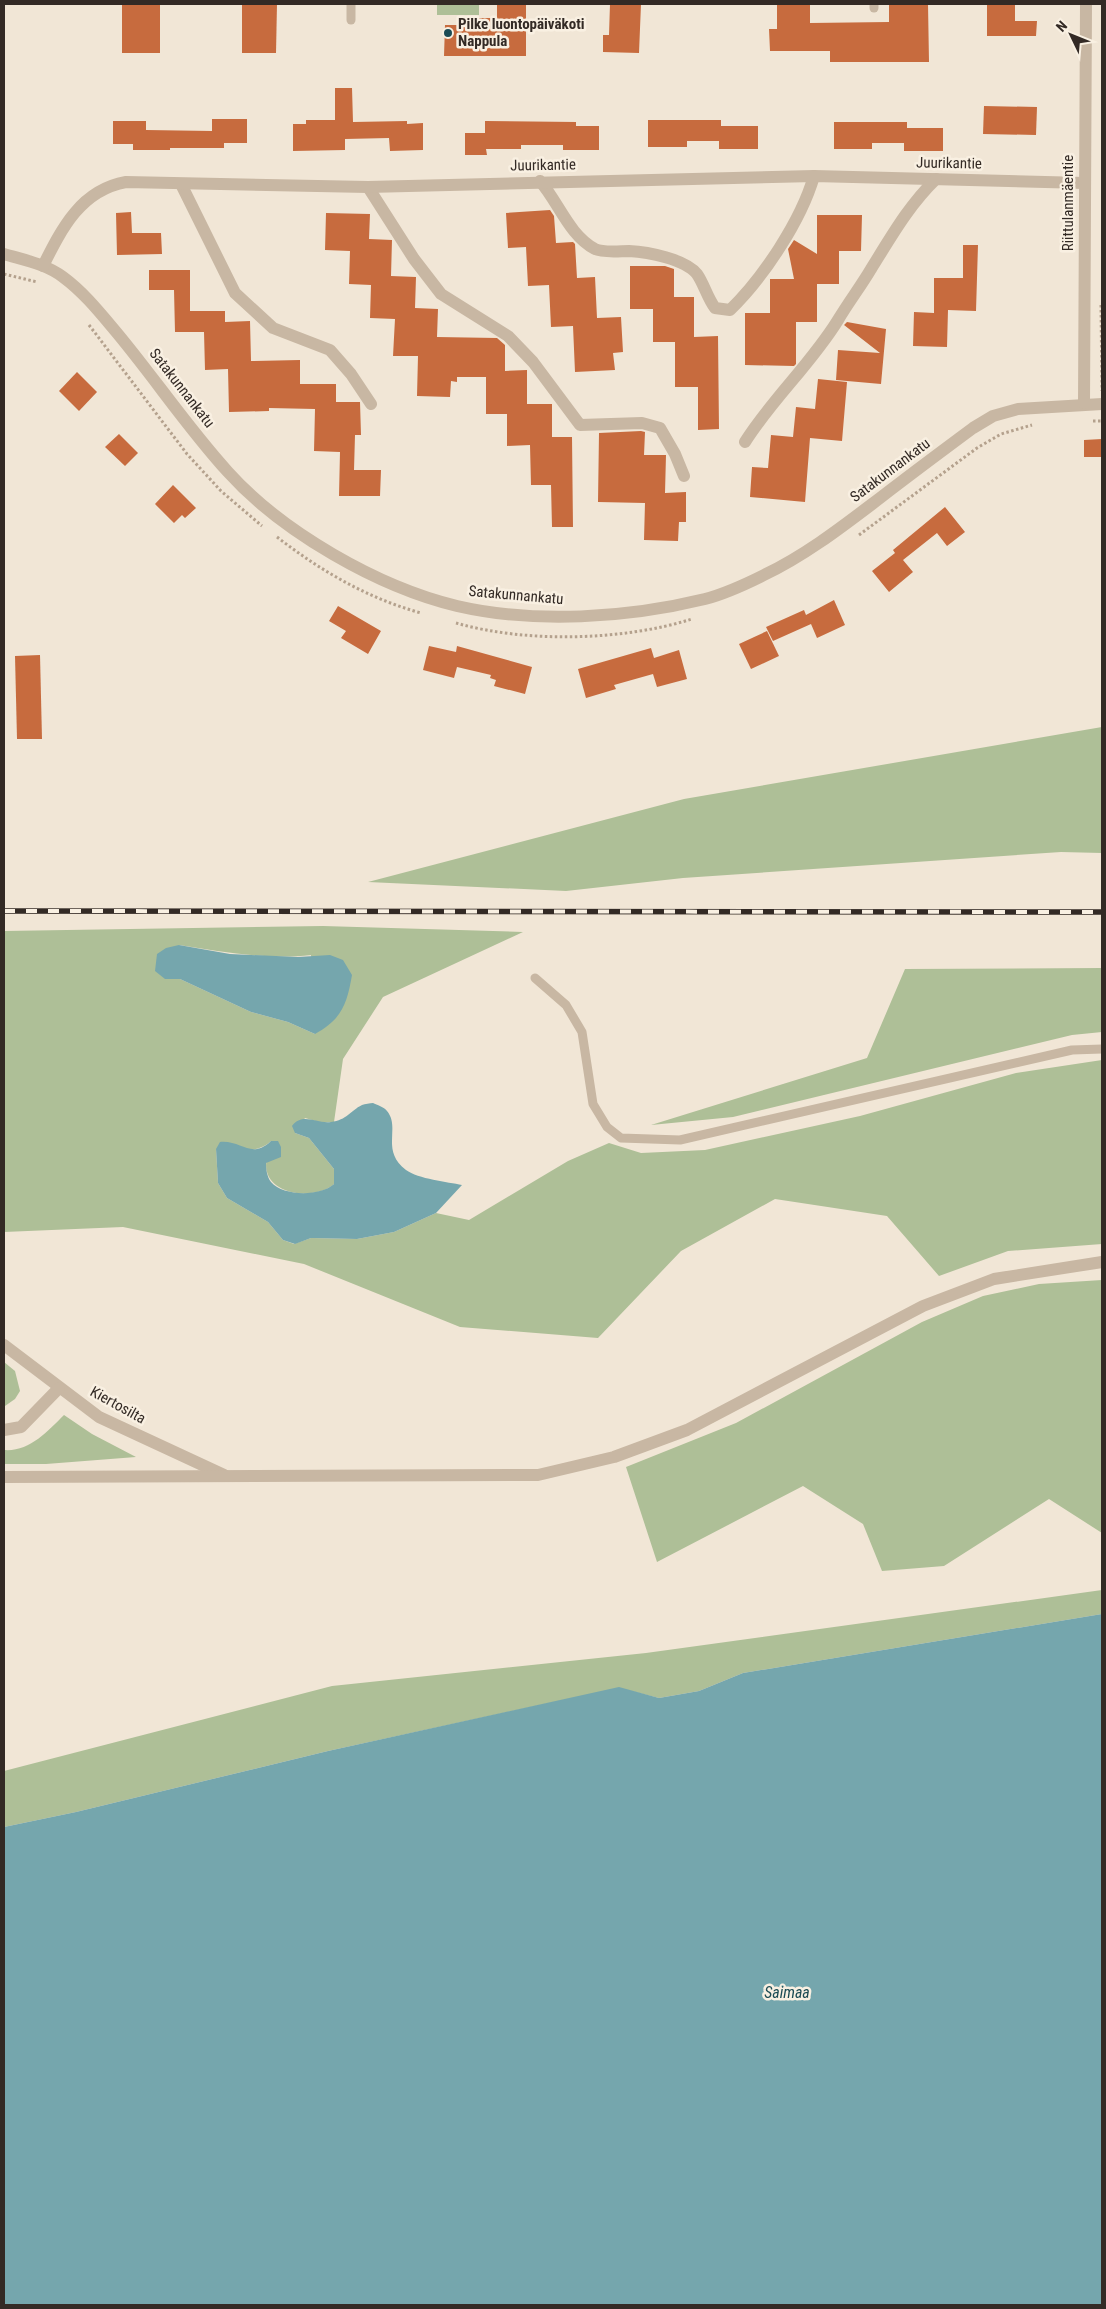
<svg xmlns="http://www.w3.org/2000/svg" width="1106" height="2309" font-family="'Roboto Condensed',sans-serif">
  <rect width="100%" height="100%" fill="#f1e6d6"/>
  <!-- green -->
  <g fill="#aebf97" fill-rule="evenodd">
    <rect x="437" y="4" width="42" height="11"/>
    <path d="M1102,727V853L1061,852L683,878L566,891L368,882L684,799Z"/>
    <path d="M323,926L523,932L383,997L343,1059L334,1122H319L305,1118L295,1133L309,1138L334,1169V1184C318,1199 274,1197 267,1172C264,1163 269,1151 271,1141C257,1155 235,1149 216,1149L218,1183L227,1198L268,1222L283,1240L294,1244L311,1238L357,1239L394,1232L436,1213L469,1220L568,1161L609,1143L641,1153L705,1150L860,1116L1016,1073L1102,1060V1244L1008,1251L939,1276L887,1216L775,1199L681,1251L598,1338L460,1327L304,1264L123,1227L4,1232V931ZM179,945C222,952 268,960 311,955L315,1034L288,1022L251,1012L180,979Z"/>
    <path d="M1102,968V1032L1072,1035L733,1117L651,1125L867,1058L905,969Z"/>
    <path d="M1102,1280V1533L1049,1499L944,1566L882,1571L863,1524L803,1486L657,1562L626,1467L736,1423L922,1322L983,1296L1039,1284Z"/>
    <path d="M4,1362L15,1371L20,1391L15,1399L5,1406Z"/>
    <path d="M64,1415L92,1434L136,1457L46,1464H4V1450C29,1452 47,1432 64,1415Z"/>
    <path d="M1102,1590V1614L743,1673L699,1691L659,1698L619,1688L328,1751L76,1812L4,1827V1771L332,1686L646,1653Z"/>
  </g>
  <!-- water -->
  <g fill="#75a6ad">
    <path d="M179,945L230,954L298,957L330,955L343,960L352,975C347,1004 342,1019 315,1034L288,1022L251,1012L180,979H165L155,971L157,954L166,948Z"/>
    <path d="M373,1103C377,1105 384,1107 387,1111C401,1128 380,1150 406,1170C418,1179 448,1182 462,1185L436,1213L394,1232L357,1239L311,1238L295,1244L283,1240L268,1222L227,1198L218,1183L216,1149L220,1142C242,1140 251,1160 271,1141H278L281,1147V1157L266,1163C266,1169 267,1177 271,1182C284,1197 321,1196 334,1184V1169L309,1138L295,1133L292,1126C303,1112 316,1124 331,1122C347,1120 350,1111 362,1105C365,1104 370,1103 373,1103Z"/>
    <path d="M1102,1614V2305H4V1827L76,1812L328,1751L619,1687L659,1698L699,1691L743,1673Z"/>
  </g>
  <!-- building -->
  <g fill="#c76b3e">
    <rect x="122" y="4" width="38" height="49"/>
    <path d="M242,4H277L276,53H242Z"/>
    <path d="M497,4H526V56H444L445,25H461V18H497Z"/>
    <path d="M610,4H641L639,53L603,52V35H609Z"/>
    <path d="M777,4H810V23L889,22V4H928L929,62H830V51H770L769,29H777Z"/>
    <path d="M987,4H1015V21H1037L1036,36H987Z"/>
    <path d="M335,88H352L353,122L407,121V124L423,123V150L390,151L389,138L345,139V150L293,151V124H306V120H335Z"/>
    <path d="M984,106L1037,107L1036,135L983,134Z"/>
    <path d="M212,119H247V143H224V148H170V150H133V144H113V121H146V130L212,131Z"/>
    <path d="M648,120H721V126H758V149H719V141H687V147H648Z"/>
    <path d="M485,121L576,122V126H599V150H563V145H521V149H486L487,155H465V133H485Z"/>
    <path d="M834,122H907V128H943V151H904V143H872V149H834Z"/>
    <path d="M550,210L554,216L556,243L573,242L575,244L577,278L595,277L597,318L621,317L623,352L613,353L615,370L575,372L573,326L551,327L549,285L528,286L526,247L508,248L506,213Z"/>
    <path d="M131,212L132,233H161L162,254L117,255L116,213Z"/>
    <path d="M326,213L370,214L369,239L392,240L391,276L416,277L415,308L438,309L437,337L497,338L505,345V371L527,370V404H552V437H572L573,527H552L551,485H531L530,445L507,446V414H486V377H457V382L451,381L450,397L417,396L418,356H393L395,319L370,318L371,285L349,284L350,251L325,250Z"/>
    <path d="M817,215H862L861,251H839V284H817V322H796V364L794,366L745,365V313H770V279H794L788,249L794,240L817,254Z"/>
    <path d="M963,245H978L976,311L948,310L947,347L913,346L914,312L934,313V278H963Z"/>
    <path d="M630,266H665L674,269V297H694V337L718,336L719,429L698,430V387H675V342H653V309H630Z"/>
    <path d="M149,270H190V311H225V322L250,321L251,361L300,360V384H336V402H360L361,435H355L354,470H381L380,496H339L340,452L314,451L315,409L269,408V411L229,412L228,369L205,370L204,332H175L174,290H149Z"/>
    <path d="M847,322L886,329L881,384L836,380L838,350L880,353L844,325Z"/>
    <path d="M77,372L97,392L79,411L59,391Z"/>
    <path d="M818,379L847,382L842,441L810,438L805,502L750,497L752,467L768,468L771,435L793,437L796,407L815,409Z"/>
    <path d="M641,431L645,432L644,455H666L665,493L686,492V522H679L678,541L644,540L645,503L598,502L599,433Z"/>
    <path d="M119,434L138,453L125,466L105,447Z"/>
    <path d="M1102,439V457H1084V440Z"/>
    <path d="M173,485L196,508L185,518L182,515L174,523L155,504Z"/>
    <path d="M945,507L965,532L947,546L937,533L903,560L913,572L889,592L872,571L895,553L893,550Z"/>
    <path d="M834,600L845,625L817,638L811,624L773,641L766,627L804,610L806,615Z"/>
    <path d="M338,606L381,631L368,654L341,638L346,631L329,621Z"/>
    <path d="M767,631L779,656L751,669L739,644Z"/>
    <path d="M429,646L456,652L457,646L532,667L525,694L494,686L496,680L490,678L491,675L457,667L454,678L423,670Z"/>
    <path d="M651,648L654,658L679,650L687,679L657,687L653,674L614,685L616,689L586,698L578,669Z"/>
    <path d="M40,655L42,739H17L15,656Z"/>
  </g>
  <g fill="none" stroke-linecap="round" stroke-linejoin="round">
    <!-- path -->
    <g stroke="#b4a18d" stroke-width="3" stroke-dasharray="2.5 2.5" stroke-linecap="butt">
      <path d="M4,274L37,282"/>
      <path d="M1101,305L1102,391"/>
      <path d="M89,325L187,454L221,491L262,526"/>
      <path d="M1093,421H1102"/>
      <path d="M859,535L977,448L1001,434L1032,425"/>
      <path d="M277,537C321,571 367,598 421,613"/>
      <path d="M456,623C526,643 622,641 692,619"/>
    </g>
    <!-- service -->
    <g stroke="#c8b7a3" stroke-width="9">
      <path d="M351,4V20"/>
      <path d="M874,8V4"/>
      <path d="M535,978L566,1005L582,1032L593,1104L607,1127L621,1138L680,1140L1072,1050L1102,1049"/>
    </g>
    <!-- minor -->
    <g stroke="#c8b7a3" stroke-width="12">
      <path d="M540,181C559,203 569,235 595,249C603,253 620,251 629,251C648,252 685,259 697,274C704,284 707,297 715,308L730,310C763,278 801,221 814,176"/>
      <path d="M181,184L235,293L273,328L330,350L351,374L371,404"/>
      <path d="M368,187L414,259L441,294L508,336L533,362L580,425L642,423L660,428L675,454L684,476"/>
      <path d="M4,254C24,260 46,264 63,277C82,291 97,309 112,327C152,374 186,426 228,472C282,532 378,587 457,606C535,624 627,618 705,599C724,594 746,584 764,575C806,555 843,526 880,498C911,474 942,451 973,428L993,416L1018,409L1102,404"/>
      <path d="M43,266C62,228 81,190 126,182L368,187L814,176L1084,183"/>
      <path d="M745,442C772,399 811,364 838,320C848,303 861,286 871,269C891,237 909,205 936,179"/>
      <path d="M4,1345L99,1417L224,1475"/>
      <path d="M4,1430L21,1427L59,1388"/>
      <path d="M4,1477L538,1475L614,1457L687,1430L923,1306L994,1279L1102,1262"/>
    </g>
    <!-- tertiary -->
    <path stroke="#c8b7a3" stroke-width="12" d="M1084,403L1086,4"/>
    <!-- rail casing -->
    <g stroke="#332a25" stroke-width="5.5">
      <path id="rail" d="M4,911L1102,912"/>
    </g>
    <!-- rail -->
    <use href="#rail" stroke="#f9f0e2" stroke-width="4" stroke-dasharray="11" stroke-linecap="butt"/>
  </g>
  <!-- markers -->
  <circle fill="#1b4b54" stroke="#f9f0e2" stroke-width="2" cx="448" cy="33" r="5"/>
  <g text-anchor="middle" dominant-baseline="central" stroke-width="5" stroke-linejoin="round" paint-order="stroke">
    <!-- poi labels -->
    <g font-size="15" font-weight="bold" fill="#332a25" stroke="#f9f0e2" text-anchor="start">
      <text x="458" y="24">Pilke luontopäiväkoti<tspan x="458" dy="17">Nappula</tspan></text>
    </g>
    <!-- street labels -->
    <g font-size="15" fill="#332a25" stroke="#f9f0e2">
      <text transform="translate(949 163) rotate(1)">Juurikantie</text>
      <text transform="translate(543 165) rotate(-1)">Juurikantie</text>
      <text transform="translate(1068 203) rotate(-90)">Riittulanmäentie</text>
      <text transform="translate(182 388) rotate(52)">Satakunnankatu</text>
      <text transform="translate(890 470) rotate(-37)">Satakunnankatu</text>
      <text transform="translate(516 595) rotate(5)">Satakunnankatu</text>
      <text transform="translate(118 1405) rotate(29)">Kiertosilta</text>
    </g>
    <!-- water labels -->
    <g font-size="16" font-style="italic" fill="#1b4b54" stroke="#f9f0e2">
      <text x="787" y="1992">Saimaa</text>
    </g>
  </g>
  <!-- border -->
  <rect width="1106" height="2309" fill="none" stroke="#332a25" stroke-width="10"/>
  <!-- north arrow -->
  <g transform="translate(1071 35) rotate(313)" stroke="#f9f0e2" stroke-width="4" paint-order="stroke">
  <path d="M0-4L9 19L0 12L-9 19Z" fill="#332a25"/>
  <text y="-8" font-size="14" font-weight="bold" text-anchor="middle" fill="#332a25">N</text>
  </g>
</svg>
